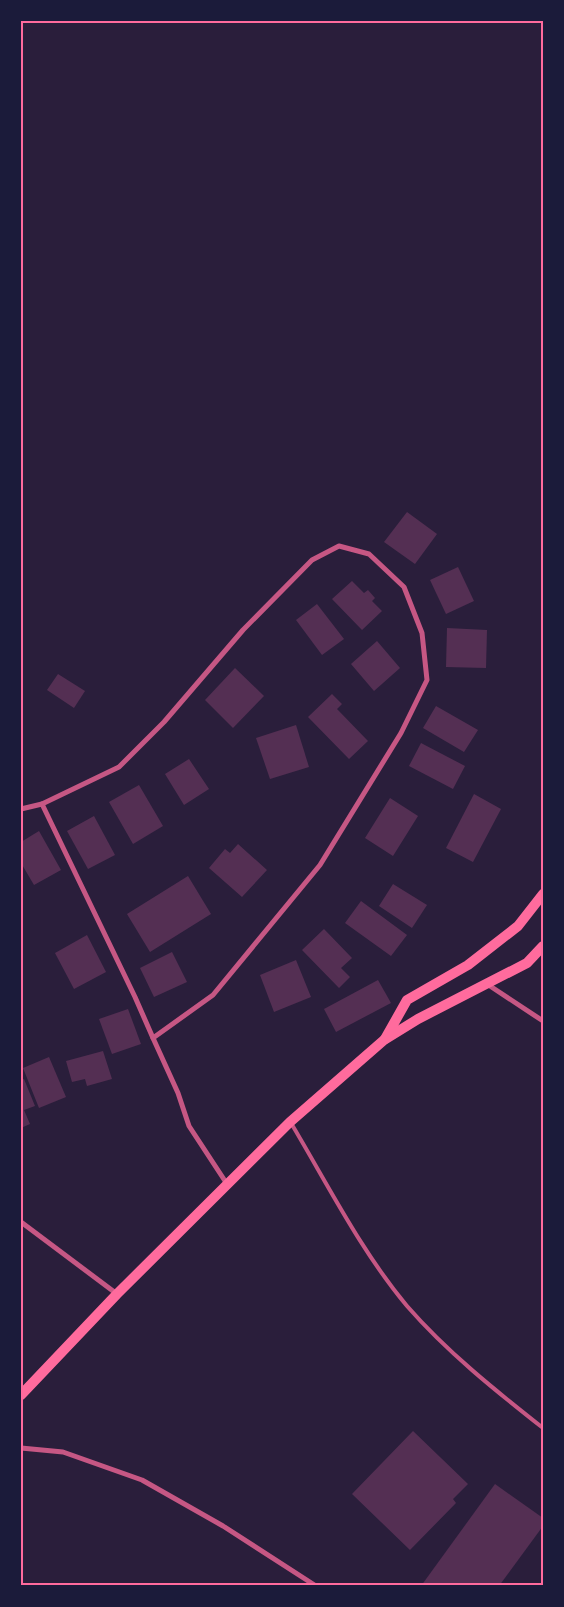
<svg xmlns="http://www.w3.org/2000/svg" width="564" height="1607" font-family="'Work Sans',sans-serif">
  <rect width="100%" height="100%" fill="#1b1b3a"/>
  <!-- green -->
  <rect fill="#2a1e3b" x="21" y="21" width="522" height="1565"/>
  <!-- building -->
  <g fill="#542f53">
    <path d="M407,512L437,534L415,564L384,542Z"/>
    <path d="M458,567L474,601L446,614L430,580Z"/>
    <path d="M352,581L364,593L368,590L375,598L372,601L382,611L362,630L332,599Z"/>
    <path d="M317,604L344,639L322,655L296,620Z"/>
    <path d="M447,628L487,630L486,668L446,667Z"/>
    <path d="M377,641L400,668L374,691L351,664Z"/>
    <path d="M235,668L264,696L233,728L205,700Z"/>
    <path d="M58,674L85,691L74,708L47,690Z"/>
    <path d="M332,694L342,704L337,709L368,741L349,759L308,717Z"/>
    <path d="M436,706L478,730L464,752L423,728Z"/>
    <path d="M296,725L309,767L270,779L256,738Z"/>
    <path d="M421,743L465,766L453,789L409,766Z"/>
    <path d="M189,759L209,789L184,805L165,774Z"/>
    <path d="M139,785L163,826L133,844L109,802Z"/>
    <path d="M474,794L501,809L473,862L446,848Z"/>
    <path d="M390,798L418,816L393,856L365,838Z"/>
    <path d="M94,816L115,855L88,869L67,831Z"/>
    <path d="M39,831L61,870L34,885L21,863V842Z"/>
    <path d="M238,844L267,870L242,897L209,868L225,849L230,853Z"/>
    <path d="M188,876L211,914L150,952L127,914Z"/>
    <path d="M393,884L427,905L412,928L379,906Z"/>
    <path d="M361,901L407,935L391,956L345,923Z"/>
    <path d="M324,929L352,958L341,968L350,977L339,988L302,950Z"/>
    <path d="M87,935L106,972L74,989L55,953Z"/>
    <path d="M172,952L187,982L154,997L140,968Z"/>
    <path d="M296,960L311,997L274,1012L260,975Z"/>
    <path d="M378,980L391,1003L336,1032L324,1009Z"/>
    <path d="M128,1009L141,1044L112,1054L99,1019Z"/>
    <path d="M103,1051L112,1079L87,1086L85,1079L72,1082L66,1061Z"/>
    <path d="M49,1057L66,1097L39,1108L23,1068Z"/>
    <path d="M24,1079L35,1106L24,1110L30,1124L21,1128V1080Z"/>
    <path d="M413,1431L468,1484L453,1499L456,1503L410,1550L352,1494Z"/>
    <path d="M495,1484L543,1518V1526L499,1586H421Z"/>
  </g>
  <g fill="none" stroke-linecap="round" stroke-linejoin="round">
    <!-- service -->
    <path stroke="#c65784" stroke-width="4" d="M291,1123C328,1185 361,1251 407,1306C447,1352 496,1391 543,1428"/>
    <!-- minor -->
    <g stroke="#c65784" stroke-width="5">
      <path d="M42,804L135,997L153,1038"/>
      <path d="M21,809L42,804L119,767L164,722L243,630L312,560L339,546L369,554L404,587L422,633L427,680L401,733L320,865L213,995L153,1038L178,1093L189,1126L227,1184"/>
      <path d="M487,984L543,1021"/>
      <path d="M21,1222L117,1294"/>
      <path d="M21,1448L63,1452L142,1480L223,1526L316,1586"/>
    </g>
    <!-- secondary -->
    <g stroke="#ff6b9d" stroke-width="10">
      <path d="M385,1039L407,1000L468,965L518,926L543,894"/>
      <path d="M21,1395L117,1294L290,1122L384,1040L418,1019L527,963L543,946"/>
    </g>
  </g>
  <!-- border -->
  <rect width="564" height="1607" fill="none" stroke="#1b1b3a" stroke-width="45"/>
  <rect x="22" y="22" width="520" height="1562" fill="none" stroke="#ff6b9d" stroke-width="2"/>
</svg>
